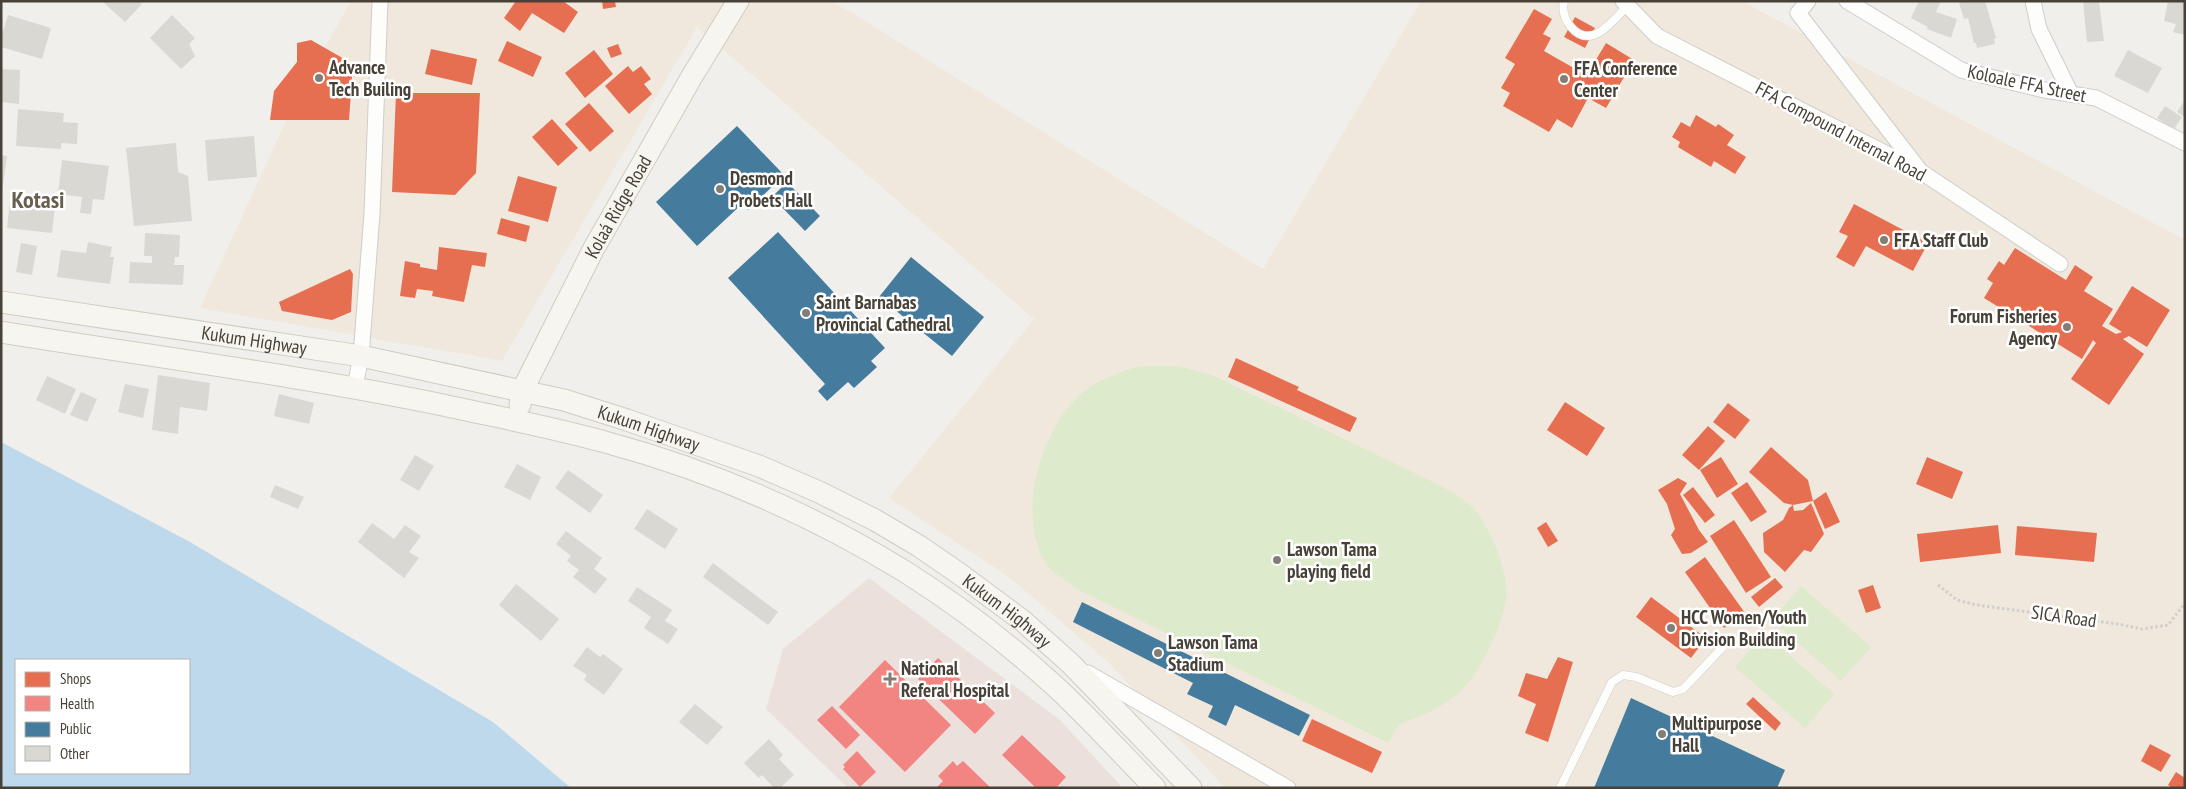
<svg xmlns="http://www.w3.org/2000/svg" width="2186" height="789" font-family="'PT Sans Narrow',sans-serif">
  <rect width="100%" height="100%" fill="#f1efeb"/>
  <!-- commercial -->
  <path fill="#f0e8dc" d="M351,1H830L851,12L1263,269L1421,1H1742L2185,240V788H1225L1108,662L1009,577L889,498L1034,319L697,27L502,361L200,308L297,97Z"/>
  <!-- medical -->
  <path fill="#ebe0dc" d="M869,578L1060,720L1123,788H848L766,709L783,649Z"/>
  <!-- green -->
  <g fill="#deeacc">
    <path d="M1140,366H1179L1214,376L1437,484C1447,490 1460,496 1469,504C1489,522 1509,571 1506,598C1502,627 1482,669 1462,690C1444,707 1422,716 1399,724L1388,743L1075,588C1067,581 1052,573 1046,564C1016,513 1040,430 1082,393C1099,379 1120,372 1140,366Z"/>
    <path d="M1801,586L1871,647L1841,681L1772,620Z"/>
    <path d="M1764,633L1834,694L1805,728L1735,667Z"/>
  </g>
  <!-- water -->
  <path fill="#bed9ec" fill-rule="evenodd" d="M1,442L190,542L493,722L571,788H1ZM16,660H189V773H16Z"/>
  <!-- shops -->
  <g fill="#e76f51">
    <path d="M516,1H563L578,12L564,33L532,13L520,31L504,18Z"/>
    <path d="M602,1H615L616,7L603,9Z"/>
    <path d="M1534,9L1552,19L1543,34L1551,38L1544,51L1579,71L1585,59L1594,63L1606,43L1634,60L1606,108L1588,98L1572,128L1557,119L1549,132L1503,106L1510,93L1501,88L1515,64L1505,58Z"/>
    <path d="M1575,17L1595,28L1585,48L1564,37Z"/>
    <path d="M311,40L353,64L349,120H270L274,91L297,62V43Z"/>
    <path d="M507,41L542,57L533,77L498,61Z"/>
    <path d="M618,44L622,54L611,58L607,48Z"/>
    <path d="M431,49L477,59L472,85L425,74Z"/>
    <path d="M594,50L613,74L585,98L565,73Z"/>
    <path d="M628,66L633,72L641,66L651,79L644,84L652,94L629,114L605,86Z"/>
    <path d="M396,93H480L476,173L455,195L392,192Z"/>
    <path d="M589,103L614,131L590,152L565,124Z"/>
    <path d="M1696,115L1716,127L1718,124L1734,135L1727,145L1746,157L1735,174L1714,161L1711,167L1678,147L1680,142L1672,137L1681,122L1690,127Z"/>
    <path d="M552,119L578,148L558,166L532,137Z"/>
    <path d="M518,176L557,187L548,222L508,211Z"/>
    <path d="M1854,204L1928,243L1913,271L1866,246L1854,267L1836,257L1848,236L1839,232Z"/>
    <path d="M501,218L530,226L526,242L497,234Z"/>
    <path d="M439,247L487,253L485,267L472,265L464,302L432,296L433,291L417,289L415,298L400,296L405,261L420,264V267L437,270Z"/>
    <path d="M2015,248L2066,280L2075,265L2093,277L2084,291L2113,309L2102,326L2116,334L2122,332L2109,324L2132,286L2170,310L2147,347L2129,336L2123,339L2144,354L2109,405L2071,379L2096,343L2093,340L2082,359L1984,298L1993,283L1987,279L1999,261L2004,265Z"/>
    <path d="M350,269L353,274L351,312L332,320L282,311L279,302Z"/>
    <path d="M1236,358L1299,387L1297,390L1357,418L1350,432L1228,377Z"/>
    <path d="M1565,402L1605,428L1587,456L1547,430Z"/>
    <path d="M1728,403L1750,420L1735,439L1713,422Z"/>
    <path d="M1708,426L1725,441L1699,470L1682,455Z"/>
    <path d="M1771,447L1808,480L1813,501L1793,505L1784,503L1749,472Z"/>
    <path d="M1721,457L1738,484L1717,498L1700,470Z"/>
    <path d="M1927,457L1963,472L1952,499L1916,484Z"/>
    <path d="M1678,478L1687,483L1680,494L1699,530L1708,542L1691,553L1682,554L1671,535L1675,529L1667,504L1658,490Z"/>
    <path d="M1747,482L1767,512L1751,522L1731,493Z"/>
    <path d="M1693,487L1715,515L1705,523L1683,495Z"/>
    <path d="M1826,492L1840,522L1825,529L1813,501Z"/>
    <path d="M1811,503L1824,534L1811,552L1804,550L1785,572L1764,552L1763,533L1783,520L1789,508L1793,505L1794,511L1803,510Z"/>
    <path d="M1734,520L1771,577L1746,593L1710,536Z"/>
    <path d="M1546,522L1558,541L1548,547L1537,528Z"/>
    <path d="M1998,525L2001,553L1920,562L1917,534Z"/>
    <path d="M2017,526L2097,533L2094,562L2015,555Z"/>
    <path d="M1705,557L1745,613L1724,628L1685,572Z"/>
    <path d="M1775,578L1783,587L1759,607L1751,597Z"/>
    <path d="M1873,585L1881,608L1866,613L1858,590Z"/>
    <path d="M1651,597L1706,638L1691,658L1636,617Z"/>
    <path d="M1558,657L1573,662L1548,742L1525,733L1536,704L1518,696L1526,673L1547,679Z"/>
    <path d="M1753,697L1781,723L1775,731L1746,704Z"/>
    <path d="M1312,719L1382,752L1372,773L1302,741Z"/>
    <path d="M2150,744L2171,755L2161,772L2141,761Z"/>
    <path d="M2176,772L2185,778V788H2172L2168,785Z"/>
  </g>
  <!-- health -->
  <g fill="#f28482">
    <path d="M938,658L995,713L975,734L918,679Z"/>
    <path d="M885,660L951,725L905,772L839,707Z"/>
    <path d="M832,706L860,735L846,749L817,720Z"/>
    <path d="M1022,735L1066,777L1056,788H1036L1002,755Z"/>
    <path d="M857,751L876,772L860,787L843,769L845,767L843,765Z"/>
    <path d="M953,761L957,766L963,761L991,788H936L943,781L938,776Z"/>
  </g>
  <!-- public -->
  <g fill="#457b9d">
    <path d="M737,126L784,175L748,210L742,204L697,246L656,202Z"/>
    <path d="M787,182L820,216L805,231L772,197Z"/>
    <path d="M778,232L885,348L871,361L877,367L854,388L848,382L827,401L818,391L825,384L728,278Z"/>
    <path d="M911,257L984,317L952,356L879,297Z"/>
    <path d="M1082,602L1310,715L1299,736L1235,705L1226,726L1208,717L1213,706L1187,694L1193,683L1073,622Z"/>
    <path d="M1631,698L1785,770L1777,788H1594Z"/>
  </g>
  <!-- building -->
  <g fill="#dad8d3">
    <path d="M105,1H139L142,4L125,22L104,3Z"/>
    <path d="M1919,1H1941L1936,12L1957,19L1951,38L1927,29L1928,27L1911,18Z"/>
    <path d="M1963,1H1985L1996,38L1994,39L1995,44L1977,48L1976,43H1974L1968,18L1964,19L1959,3Z"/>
    <path d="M2083,1H2099L2104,41L2087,42Z"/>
    <path d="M2168,1H2185V35L2173,32L2176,24L2164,21Z"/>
    <path d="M8,15L51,28L42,59L1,47V38Z"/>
    <path d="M172,15L195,38L189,44L195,56L181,69L150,38Z"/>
    <path d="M2128,50L2162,68L2148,93L2114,76Z"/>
    <path d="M1,69L20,70L19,104L1,102Z"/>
    <path d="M2185,100V117L2177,112Z"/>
    <path d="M2165,106L2182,117L2174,129L2157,118Z"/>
    <path d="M18,109L64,113L63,122L78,123L77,144L61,143V149L16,146Z"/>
    <path d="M254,136L257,177L208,181L205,140Z"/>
    <path d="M176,143L178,172L188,176L192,221L134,226L126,148Z"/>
    <path d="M1,155L7,156L2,190H1Z"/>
    <path d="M62,160L109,166L104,200L93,199L91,214L80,213L82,197L58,194Z"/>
    <path d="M10,201L55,206L52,233L7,228Z"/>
    <path d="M145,233L180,235L179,257H175L174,265H184L183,285L129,283L130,262L152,263V256H144Z"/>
    <path d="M88,242L112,247L110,257H114L110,284L57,277L61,250L86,253Z"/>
    <path d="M21,243L37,246L32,275L16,272Z"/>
    <path d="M158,375L210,383L207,411L180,407L178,434L152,430Z"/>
    <path d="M47,376L76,389L65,414L36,400Z"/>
    <path d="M125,384L149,389L143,418L118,412Z"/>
    <path d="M81,392L97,399L87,422L70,415Z"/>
    <path d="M279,394L314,403L309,424L274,416Z"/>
    <path d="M415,455L434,466L419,491L400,480Z"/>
    <path d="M517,464L541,477L530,500L504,487Z"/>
    <path d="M568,470L603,495L590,513L555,488Z"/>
    <path d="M275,485L304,497L298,509L270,497Z"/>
    <path d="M647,509L678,529L665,549L634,529Z"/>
    <path d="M372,523L394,539L405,525L421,536L409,552L419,558L404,578L358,542Z"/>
    <path d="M566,531L602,558L594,569L607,579L595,594L573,577L579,570L567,561L571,556L556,544Z"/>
    <path d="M713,563L778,612L768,625L703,577Z"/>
    <path d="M516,584L559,619L541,641L499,605Z"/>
    <path d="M637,587L672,610L665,621L678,629L668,644L644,628L651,617L628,601Z"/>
    <path d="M587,647L600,657L603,654L623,669L604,695L584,680L587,675L573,666Z"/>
    <path d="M695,704L723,727L707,745L679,722Z"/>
    <path d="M769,739L783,755L779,759L794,775L780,788H774L762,775L759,778L744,763Z"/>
  </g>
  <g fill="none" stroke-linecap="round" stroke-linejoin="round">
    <!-- lane casing -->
    <g stroke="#cfcdc8" stroke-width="9">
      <g id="lane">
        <path d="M1564,1C1562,11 1564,19 1571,27C1591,51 1613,21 1627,6"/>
        <path d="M1560,788L1612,682L1623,675L1636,677L1673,692L1683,689L1722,648"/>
      </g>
    </g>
    <!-- street casing -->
    <g stroke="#cfcdc8" stroke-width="17">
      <g id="street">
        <path d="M1623,1L1657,36L1920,171L2060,264"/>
        <path d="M1808,1L1798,13L1918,168"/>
        <path d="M1847,1L1961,70L2044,90L2096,98L2185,143"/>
        <path d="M2033,1L2039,29L2071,94"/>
        <path d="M355,387L361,356L372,214L380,1"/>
        <path d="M1088,673L1288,788"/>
      </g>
    </g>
    <!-- secondary casing -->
    <g stroke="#d0ccc2" stroke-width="23">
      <g id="secondary">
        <path id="s1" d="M1,302L361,356L522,391L564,400L627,420L759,466L819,492L875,520L919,546L961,575L1023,621L1071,664L1191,788"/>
        <path d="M1,332C149,356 297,375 443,405C497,417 552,427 605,442C709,470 811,514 904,571C955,603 1011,646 1056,687C1090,719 1122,754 1155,788"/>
        <path id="s2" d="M520,405L522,391L593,250L691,78L738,1"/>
      </g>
    </g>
    <!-- path -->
    <path stroke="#d1cfcc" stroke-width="3" stroke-dasharray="2.5 2.5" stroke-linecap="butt" d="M1938,585L1957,600L1977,605L2118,624L2142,629L2168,625L2185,603"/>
    <!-- lane -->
    <use href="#lane" stroke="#fdfdfc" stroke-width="8"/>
    <!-- street -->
    <use href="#street" stroke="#fdfdfc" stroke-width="15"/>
    <!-- secondary -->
    <use href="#secondary" stroke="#f7f5ef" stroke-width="21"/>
  </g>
  <!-- markers -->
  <g fill="#827e76" stroke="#fff" stroke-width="2">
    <circle cx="319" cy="78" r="5"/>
    <circle cx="1564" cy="79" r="5"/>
    <circle cx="720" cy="189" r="5"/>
    <circle cx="1884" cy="240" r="5"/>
    <circle cx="806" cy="313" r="5"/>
    <circle cx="2067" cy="327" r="5"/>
    <circle cx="1277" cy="560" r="5"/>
    <circle cx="1671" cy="628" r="5"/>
    <circle cx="1158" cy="653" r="5"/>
    <path d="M887.5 671.5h5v5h5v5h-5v5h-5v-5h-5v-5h5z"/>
    <circle cx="1662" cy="734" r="5"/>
  </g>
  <g text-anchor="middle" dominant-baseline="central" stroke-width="5" stroke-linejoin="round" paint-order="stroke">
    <!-- poi labels -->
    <g font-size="19" font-weight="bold" fill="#474137" stroke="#fff" text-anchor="start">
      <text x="329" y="67">Advance<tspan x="329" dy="22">Tech Builing</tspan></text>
      <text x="1574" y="68">FFA Conference<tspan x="1574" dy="22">Center</tspan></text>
      <text x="730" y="178">Desmond<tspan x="730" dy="22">Probets Hall</tspan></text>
      <text x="1894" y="240">FFA Staff Club</text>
      <text x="816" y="302">Saint Barnabas<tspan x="816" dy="22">Provincial Cathedral</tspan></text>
      <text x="2057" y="316" text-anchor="end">Forum Fisheries<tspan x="2057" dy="22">Agency</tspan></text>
      <text x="1287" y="549">Lawson Tama<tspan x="1287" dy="22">playing field</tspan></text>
      <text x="1681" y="617">HCC Women/Youth<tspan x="1681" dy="22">Division Building</tspan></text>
      <text x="1168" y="642">Lawson Tama<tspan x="1168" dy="22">Stadium</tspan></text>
      <text x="901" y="668">National<tspan x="901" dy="22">Referal Hospital</tspan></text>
      <text x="1672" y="723">Multipurpose<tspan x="1672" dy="22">Hall</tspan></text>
    </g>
    <!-- street labels -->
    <g font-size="19" fill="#474137" stroke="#fff">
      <text transform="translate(2027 83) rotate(12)">Koloale FFA Street</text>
      <text transform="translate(1841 131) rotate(28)">FFA Compound Internal Road</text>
      <text stroke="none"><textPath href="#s2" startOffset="222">Kolaá Ridge Road</textPath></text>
      <text stroke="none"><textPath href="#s1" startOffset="256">Kukum Highway</textPath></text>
      <text stroke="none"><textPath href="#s1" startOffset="661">Kukum Highway</textPath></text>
      <text stroke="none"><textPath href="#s1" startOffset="1066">Kukum Highway</textPath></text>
      <text transform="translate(2064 616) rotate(8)">SICA Road</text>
    </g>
    <!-- district labels -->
    <g font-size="24" font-weight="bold" fill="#695f4f" stroke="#fff">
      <text x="38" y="199">Kotasi</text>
    </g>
  </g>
  <!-- border -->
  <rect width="2186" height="789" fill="none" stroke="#474137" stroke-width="5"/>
  <!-- legend -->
  <rect x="15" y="659" width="175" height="115" fill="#ffffff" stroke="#b5b3af"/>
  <rect x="25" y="672" width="25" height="15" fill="#e76f51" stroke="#b5b3af"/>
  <text x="60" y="684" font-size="15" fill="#474137">Shops</text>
  <rect x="25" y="696" width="25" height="15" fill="#f28482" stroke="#b5b3af"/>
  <text x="60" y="709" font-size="15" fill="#474137">Health</text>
  <rect x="25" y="722" width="25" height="15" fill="#457b9d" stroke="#b5b3af"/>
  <text x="60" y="734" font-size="15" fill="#474137">Public</text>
  <rect x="25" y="746" width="25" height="15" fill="#dad8d3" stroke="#b5b3af"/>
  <text x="60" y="759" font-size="15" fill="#474137">Other</text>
</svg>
